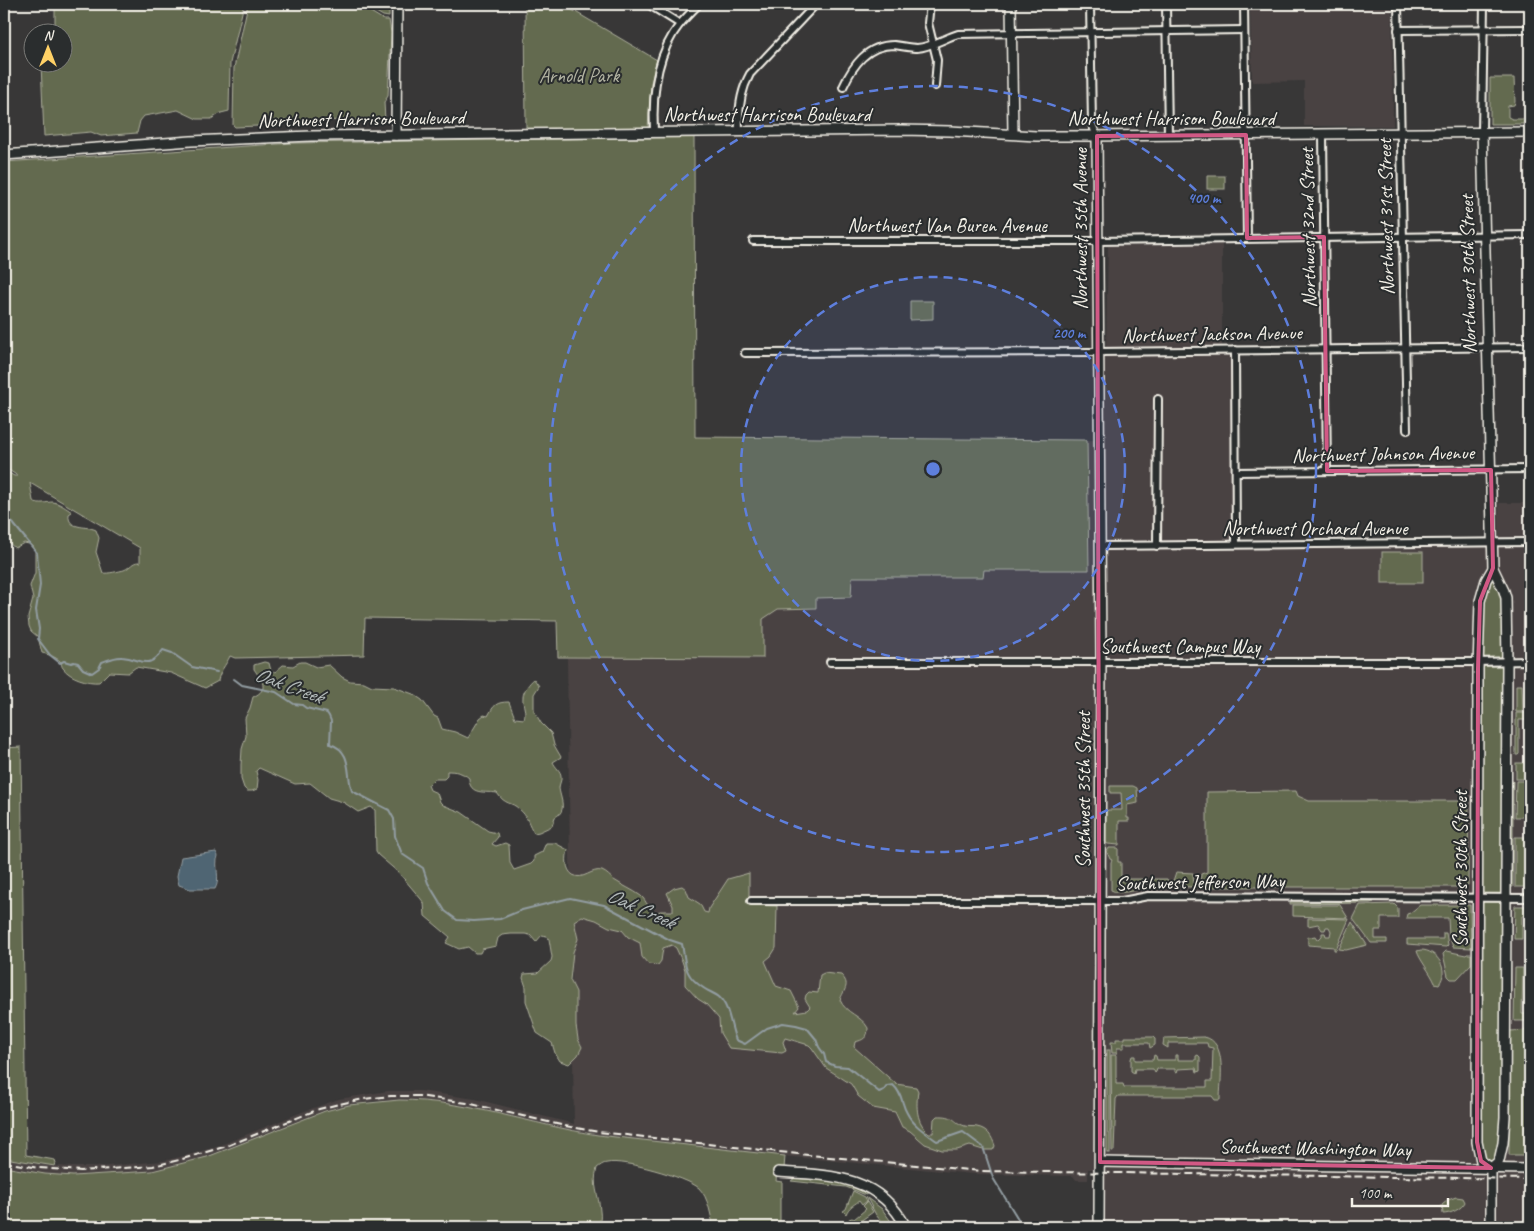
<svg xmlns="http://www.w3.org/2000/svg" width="1534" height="1231" font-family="Caveat,sans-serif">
  <rect width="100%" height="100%" fill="#383737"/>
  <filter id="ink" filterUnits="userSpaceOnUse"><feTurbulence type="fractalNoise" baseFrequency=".02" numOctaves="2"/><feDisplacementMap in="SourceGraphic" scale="10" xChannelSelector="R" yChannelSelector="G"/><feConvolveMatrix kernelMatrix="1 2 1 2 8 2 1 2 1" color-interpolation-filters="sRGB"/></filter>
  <g filter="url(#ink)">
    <!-- built -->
    <g fill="#494242">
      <path d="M1250,4H1392L1393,126H1304V81L1252,82Z"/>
      <path d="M1222,244V347L1106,348L1108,246Z"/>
      <path d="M1233,352L1235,546L1499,547V503H1530V1227H1103L1102,1170L1088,1169V1180H1076L1073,1176L973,1174L719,1150L578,1132L463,1106L418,1100L373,1101L349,1105L325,1111L207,1157L152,1171L73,1176L45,1174L4,1167V1158L45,1165L72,1167H96L163,1161L192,1154L221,1145L302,1112L339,1099L388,1091H420L475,1099L574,1124L567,658H557L558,621L694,442L1100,440L1101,354Z"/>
    </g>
    <!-- green -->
    <g fill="#646a4f" stroke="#acae9c" fill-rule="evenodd">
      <path d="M55,4H244L230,63L229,111L221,113L211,119H197L178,110L144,116L140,121L137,133L101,136L91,132L44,136L41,63L62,62V32H55Z"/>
      <path d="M248,4H366L369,11L384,20H389L391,33L388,96L384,102L385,120L267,121L258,126L235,127L233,125L234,68Z"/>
      <path d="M370,4H389V17L383,16L371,9Z"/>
      <path d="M525,4H562L657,60L651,83L648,128L526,129Z"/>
      <path d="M1490,78H1514L1515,102L1514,105L1508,106V117L1512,119H1530V124H1490Z"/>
      <path d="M694,137L695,437L1087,440L1089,570H984L983,577H852L851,597L816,598V608L778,609L763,619V658L558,657L557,621L365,618L364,655L235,658L230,656C226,665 219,672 218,681L205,688L171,673L136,667L128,673L109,672L99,682C88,683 70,678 63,668C61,666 62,663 60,661C56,657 47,654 42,653L38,637L31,631L29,626L28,617L33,599L30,586L35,573V550L33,546L29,544L24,543L15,548L4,539V470L14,476H18L4,467V162L293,143ZM30,483L140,548V563L139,562C132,562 131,567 124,570C120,571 107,574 103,573L96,552L99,538L96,530C86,525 67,530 69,514L72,512C67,509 60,503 53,502C46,502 40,505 33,501Z"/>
      <rect x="1207" y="176" width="18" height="13"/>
      <path d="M910,301H933V319L910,320Z"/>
      <rect x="1382" y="552" width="41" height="31"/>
      <path d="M1493,578L1496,580L1503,597V1129L1496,1161H1487L1481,1144L1482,603L1491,579Z"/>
      <path d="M264,662L269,663L271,671L275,672L283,665L293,666L300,662H305L316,667L329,665L342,677L350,681L364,682L372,686L394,687L413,694L422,700L434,716L438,718L442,729L455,732L468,738L480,718L484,715L488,716C494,705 496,702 509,702L515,718L524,719C527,711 522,705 523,697C523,691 530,682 534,679L539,686L534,694V711L541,723L551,733L554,745L561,757L553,762C555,767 561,771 561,776C562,780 559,784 559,788C560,798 568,811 555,817L552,826L539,832L534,833C528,824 528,816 519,809C511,801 506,806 497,793C486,791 469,796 469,778C462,772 455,771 447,771V776L444,779H434L428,785L430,790L437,793L440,802L443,805L461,812L488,831L497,833L498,837L492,844L496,846L505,843L509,845L510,863L514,870L531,864L534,861V856L542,852L546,843H555L568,850C566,857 565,870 573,875C583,881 592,868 602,871C607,873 610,877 614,880C623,886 633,890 641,896C647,901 648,910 656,913L660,911H673V906L667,893L674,888L682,886L686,889L689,897L700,904L704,912L708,913L709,908L728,879L749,873V905L777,906L776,948L771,956L765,961L776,986L791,991L799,1007L795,1012L807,1010L810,1007L805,999L806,995L809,992L818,993L820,975L824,973L841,975C851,985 844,989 840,1000C846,1014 861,1015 868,1028C868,1038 863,1040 855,1042L854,1047L896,1084L916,1087L918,1091C916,1107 916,1122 929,1133H933L934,1119L937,1116C956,1115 952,1122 965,1126C969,1127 973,1126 977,1127C988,1129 992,1137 995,1146L993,1150H983L970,1146L957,1150H942L925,1144L910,1131L902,1127L895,1112L873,1108L858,1096L851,1084L826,1068L812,1048L809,1045L785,1038L783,1042L786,1051L782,1053L729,1048L720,1033L719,1019L706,1004L698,999L685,985V970L682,961L676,948L672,945L663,948L661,961L658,965L648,964L642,957L640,943L628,937L622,930L609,927L596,920L582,916L574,921L578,939L573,952L570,980L576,992V1026L578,1039L582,1047L578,1055L569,1064L560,1061L555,1053L552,1043L537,1033L526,1001V987L523,978L524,974L538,973L551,961L552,957L549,939L547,936L542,935L536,942L530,935L525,934H511L502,935L498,938L496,946L482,949L480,953H475L468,947L459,949L446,943L450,937L425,916L424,903L421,899L399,873L378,855L376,852L375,810L371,807L358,812L343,802L329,798L310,783L295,784L259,768L256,771L258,780L257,789L252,791H247L244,788L241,779V765L242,749L246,736L245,718L250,708L253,697C270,689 262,681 254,669V665Z"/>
      <path d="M1516,685H1522L1523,712H1516Z"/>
      <path d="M1516,713H1528L1527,720H1519V754L1518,755H1516Z"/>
      <path d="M21,747L26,1155L55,1160L56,1163L55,1166L4,1158V748Z"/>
      <rect x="1516" y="763" width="14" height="16"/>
      <path d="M1513,781V887H1509L1510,782Z"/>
      <path d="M1516,781H1530V785H1528V804L1525,805V817H1515Z"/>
      <path d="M1110,786H1133L1137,788L1138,803L1127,805V818H1129V821H1119V845L1108,844L1106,843V812L1108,810H1122L1121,793H1110Z"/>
      <path d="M1296,791L1298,796L1309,801H1469L1468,885L1463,887H1200L1201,874L1207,872V792Z"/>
      <path d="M1515,837H1525V849L1528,850V869L1530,870V887H1515Z"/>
      <path d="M1109,848H1118V862H1121V881H1126V879H1142L1144,881L1143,888C1133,891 1120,895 1111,890V862L1112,860L1110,859L1107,852Z"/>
      <path d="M1176,872L1193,873L1194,887L1148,886V882L1152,879H1167L1168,881H1173Z"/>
      <path d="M1290,902H1374L1370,903L1290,904Z"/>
      <path d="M1394,904L1398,908V918H1381V930H1375V939H1387V943H1371L1353,919L1360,905Z"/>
      <path d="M1293,905H1340L1348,918L1293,916Z"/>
      <path d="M1420,905H1470L1471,948L1453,947L1449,936L1448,918H1406L1407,914L1410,913Z"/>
      <path d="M1515,906H1530V915L1522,916V939H1514Z"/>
      <path d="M1308,918L1349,919L1336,950H1334V947L1308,945V936L1310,937L1315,936L1317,939H1319L1322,936V933H1325L1326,936H1330L1331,931L1329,927H1326L1325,930H1322L1318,924L1308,926Z"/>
      <path d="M1352,922L1367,945L1346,950L1339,949Z"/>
      <path d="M1443,933H1446L1448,945L1446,947L1407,944V939H1443Z"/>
      <path d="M1421,950C1437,950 1450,970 1439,984L1435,983C1431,973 1419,959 1417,951Z"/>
      <path d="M1446,951L1466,955L1467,954H1471V964L1457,979H1451L1448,976L1443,954Z"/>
      <path d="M1515,968H1523L1522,1014H1530V1021H1514Z"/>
      <path d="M1530,1030V1155H1509L1510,1031Z"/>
      <path d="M1125,1037H1153L1155,1039V1045L1150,1048L1149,1043H1124V1048H1117V1053H1112L1111,1042H1116V1039H1125Z"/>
      <path d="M1204,1037C1228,1041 1220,1082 1220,1100H1215L1212,1096H1118L1116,1099L1114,1151H1112L1111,1055H1116V1084H1123L1124,1087H1207V1081H1212L1213,1048L1208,1047L1207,1043H1168V1048L1163,1045L1164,1038Z"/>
      <rect x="1107" y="1050" width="3" height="103"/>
      <path d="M1154,1055L1156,1056L1157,1060H1175V1055H1178V1060H1196V1056L1198,1055L1200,1057V1071L1197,1072L1196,1068L1178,1069L1177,1073L1175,1072V1069H1157L1156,1072L1155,1073L1153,1069H1135L1134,1073L1131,1071V1059L1132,1056H1135V1060H1153Z"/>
      <path d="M399,1100C467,1100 532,1125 598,1135L785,1156L784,1169H777L776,1181L782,1182V1197L780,1198V1227H714C710,1215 709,1198 699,1188C686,1177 623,1159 607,1163C603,1163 600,1166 597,1168C592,1186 599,1194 600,1211C601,1217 600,1222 599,1227H4V1167L45,1174L73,1176L152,1171L207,1157L325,1111L349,1105Z"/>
      <path d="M795,1178L843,1183L867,1192L866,1195L846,1187L791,1181Z"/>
      <path d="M853,1191L865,1197L867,1201L862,1205L859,1201C852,1206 849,1207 846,1214L843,1211L846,1209Z"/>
      <path d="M1456,1197L1463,1198L1465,1202C1462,1209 1450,1214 1443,1214L1442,1205L1448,1200Z"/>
      <path d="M867,1198L882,1209L895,1227H886L876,1215Z"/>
      <path d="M867,1202L873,1212L856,1224L858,1227H851L849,1219L852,1218L854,1219L866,1209L863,1206Z"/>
    </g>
    <!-- water -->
    <path fill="#506573" stroke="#929da2" d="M216,852L218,856C214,866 221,879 215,889H190L179,885L177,876L181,857Z"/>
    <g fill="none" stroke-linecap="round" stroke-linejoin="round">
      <!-- stream -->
      <g stroke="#929da2" stroke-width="2">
        <path d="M4,515L12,522L37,553L40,585L36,610L39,629L38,639L50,655L60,663L64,661L71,663L74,662L78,663L83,669L92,673L99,668L102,662C108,660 116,656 122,657C143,659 148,671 163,650L172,653L192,667L217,672"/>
        <path d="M234,679L242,685L276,692L294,704L302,705L306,708L327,713L329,716L331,721L330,744C353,751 346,774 352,791L389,810L394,819L395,836L402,854L423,868L428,883L445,911L457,920L474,921L500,919L522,910L570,898L604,905L670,940L682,944C686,964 683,974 702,987C707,991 714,993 719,997C730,1007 730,1026 736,1040L745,1044L767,1028L783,1023L796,1025L807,1028L816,1039L819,1047L824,1054L826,1062L835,1066L848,1067L879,1092L884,1090L887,1086L893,1085C903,1094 901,1103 907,1113C913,1125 926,1133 937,1141L963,1132L983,1147L993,1178L1023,1227"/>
      </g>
      <!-- street casing -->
      <g stroke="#f4f1e8" stroke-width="10">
        <g id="street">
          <path d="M648,4L680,24"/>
          <path d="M930,4L928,23L937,60L935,86"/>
          <path d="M1090,4L1092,124L1097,136"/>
          <path d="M1166,4L1168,135"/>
          <path d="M1244,4L1247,238"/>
          <path d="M1398,4L1407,430"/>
          <path d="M1398,30L1530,29"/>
          <path d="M843,87C853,65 867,45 894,45C902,46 910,48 917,48C931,47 945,38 958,34L1244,30"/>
          <path d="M739,131C738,110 740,92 750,74L816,4"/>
          <path d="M654,132C652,95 656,54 680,24C686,17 693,10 699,4"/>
          <path d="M1482,132L1484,4"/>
          <path d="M1323,134L1327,471"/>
          <path d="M753,241H1098L1530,235"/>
          <path d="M1235,350L1236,544"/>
          <path d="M745,353L1098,352L1530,347"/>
          <path d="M1236,472L1530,469"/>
          <path d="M1100,546L1530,542"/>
          <path d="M1157,546L1158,399"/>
          <path d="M830,662H1472L1530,661"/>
          <path d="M751,901H1122L1148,896L1530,898"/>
        </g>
      </g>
      <!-- secondary casing -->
      <g stroke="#f4f1e8" stroke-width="12">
        <g id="secondary">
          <path d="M1011,4L1013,134"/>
          <path d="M1482,132L1493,568L1504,591L1506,598L1507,661L1505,1117L1503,1143L1499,1161L1491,1168"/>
          <path d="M396,135L397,4"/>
          <path d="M1097,136L1101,655L1099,1227"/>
          <path d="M4,155L191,141L311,136L901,130L950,131L1036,136H1089L1530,132"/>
          <path d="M1100,1162L1530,1169"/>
          <path d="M1491,1168L1481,1161L1477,1142L1478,669L1480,601L1486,580L1493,568"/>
          <path d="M1491,1168V1227"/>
          <path d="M778,1172C830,1175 879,1175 906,1227"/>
        </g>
      </g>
      <!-- street -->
      <use href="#street" stroke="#2a2d2e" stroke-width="6"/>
      <!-- secondary -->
      <use href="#secondary" stroke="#2a2d2e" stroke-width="9"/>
      <!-- rail -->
      <path stroke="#f4f1e8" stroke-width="2" stroke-dasharray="8 4" stroke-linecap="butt" d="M4,1162L39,1168L81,1171L153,1166L179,1160L227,1146L319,1109L339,1104L364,1099L391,1096H419L467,1103L565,1126L599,1132L798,1154L981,1171L1530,1179"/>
    </g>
  </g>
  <!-- marked area -->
  <path fill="none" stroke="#d15985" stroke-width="4" stroke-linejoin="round" d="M1246,135L1247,238L1324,237L1327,471L1491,470L1493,568L1480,601L1478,669L1477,1142L1481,1161L1491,1168L1100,1162L1097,136Z"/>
  <!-- distance rings -->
  <circle cx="933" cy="469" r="192" fill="#5e7fdd" fill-opacity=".12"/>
  <g fill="none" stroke="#5e7fdd" stroke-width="2.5" stroke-dasharray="9 6">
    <circle cx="933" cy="469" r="192"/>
    <circle cx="933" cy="469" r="383"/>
  </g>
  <g text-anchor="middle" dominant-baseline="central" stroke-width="4" stroke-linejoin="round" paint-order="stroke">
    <!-- park labels -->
    <g font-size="20" fill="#b3b4a3" stroke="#2a2d2e">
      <text x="579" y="75">Arnold Park</text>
    </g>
    <!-- street labels -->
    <g font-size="20" fill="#f4f1e8" stroke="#2a2d2e">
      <text x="767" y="114">Northwest Harrison Boulevard</text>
      <text x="1171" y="118">Northwest Harrison Boulevard</text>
      <text transform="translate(361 119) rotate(-1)">Northwest Harrison Boulevard</text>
      <text transform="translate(1386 217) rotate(-91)">Northwest 31st Street</text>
      <text x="947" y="225">Northwest Van Buren Avenue</text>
      <text transform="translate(1308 228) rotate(-91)">Northwest 32nd Street</text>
      <text transform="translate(1080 229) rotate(-90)">Northwest 35th Avenue</text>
      <text transform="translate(1468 274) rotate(-91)">Northwest 30th Street</text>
      <text transform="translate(1212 334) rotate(-1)">Northwest Jackson Avenue</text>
      <text transform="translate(1383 454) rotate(-1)">Northwest Johnson Avenue</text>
      <text x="1315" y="528">Northwest Orchard Avenue</text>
      <text x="1180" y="646">Southwest Campus Way</text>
      <text transform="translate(1083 790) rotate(-90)">Southwest 35th Street</text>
      <text transform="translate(1460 869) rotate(-90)">Southwest 30th Street</text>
      <text transform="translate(1200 882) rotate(-1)">Southwest Jefferson Way</text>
      <text transform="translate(1315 1148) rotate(1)">Southwest Washington Way</text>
    </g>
    <!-- water labels -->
    <g font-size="21" font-style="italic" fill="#b2b9b9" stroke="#2a2d2e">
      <text transform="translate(289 685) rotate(20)">Oak Creek</text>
      <text transform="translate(641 908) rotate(24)">Oak Creek</text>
    </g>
  </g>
  <circle cx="933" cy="469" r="8" fill="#5e7fdd" stroke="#2a2d2e" stroke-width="2.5"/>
  <g font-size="15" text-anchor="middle" font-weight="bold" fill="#5e7fdd" stroke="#2a2d2e" stroke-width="4" stroke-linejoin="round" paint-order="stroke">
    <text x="1204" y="203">400 m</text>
    <text x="1069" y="338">200 m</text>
  </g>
  <!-- margin -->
  <rect width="1534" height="1231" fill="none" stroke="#2a2d2e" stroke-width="20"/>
  <rect x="10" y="10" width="1514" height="1211" fill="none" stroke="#f4f1e8" stroke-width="2" filter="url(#ink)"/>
  <!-- north arrow -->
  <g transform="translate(48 48)"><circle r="24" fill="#2a2d2e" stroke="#7b7b78"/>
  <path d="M0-4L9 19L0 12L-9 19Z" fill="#ffd166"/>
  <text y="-8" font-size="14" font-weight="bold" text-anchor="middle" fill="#f4f1e8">N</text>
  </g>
  <!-- scale -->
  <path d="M1352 1198v8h96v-8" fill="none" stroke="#f4f1e8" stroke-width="2.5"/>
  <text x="1359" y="1198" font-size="15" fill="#f4f1e8" stroke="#2a2d2e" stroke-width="4" paint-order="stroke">100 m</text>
</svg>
